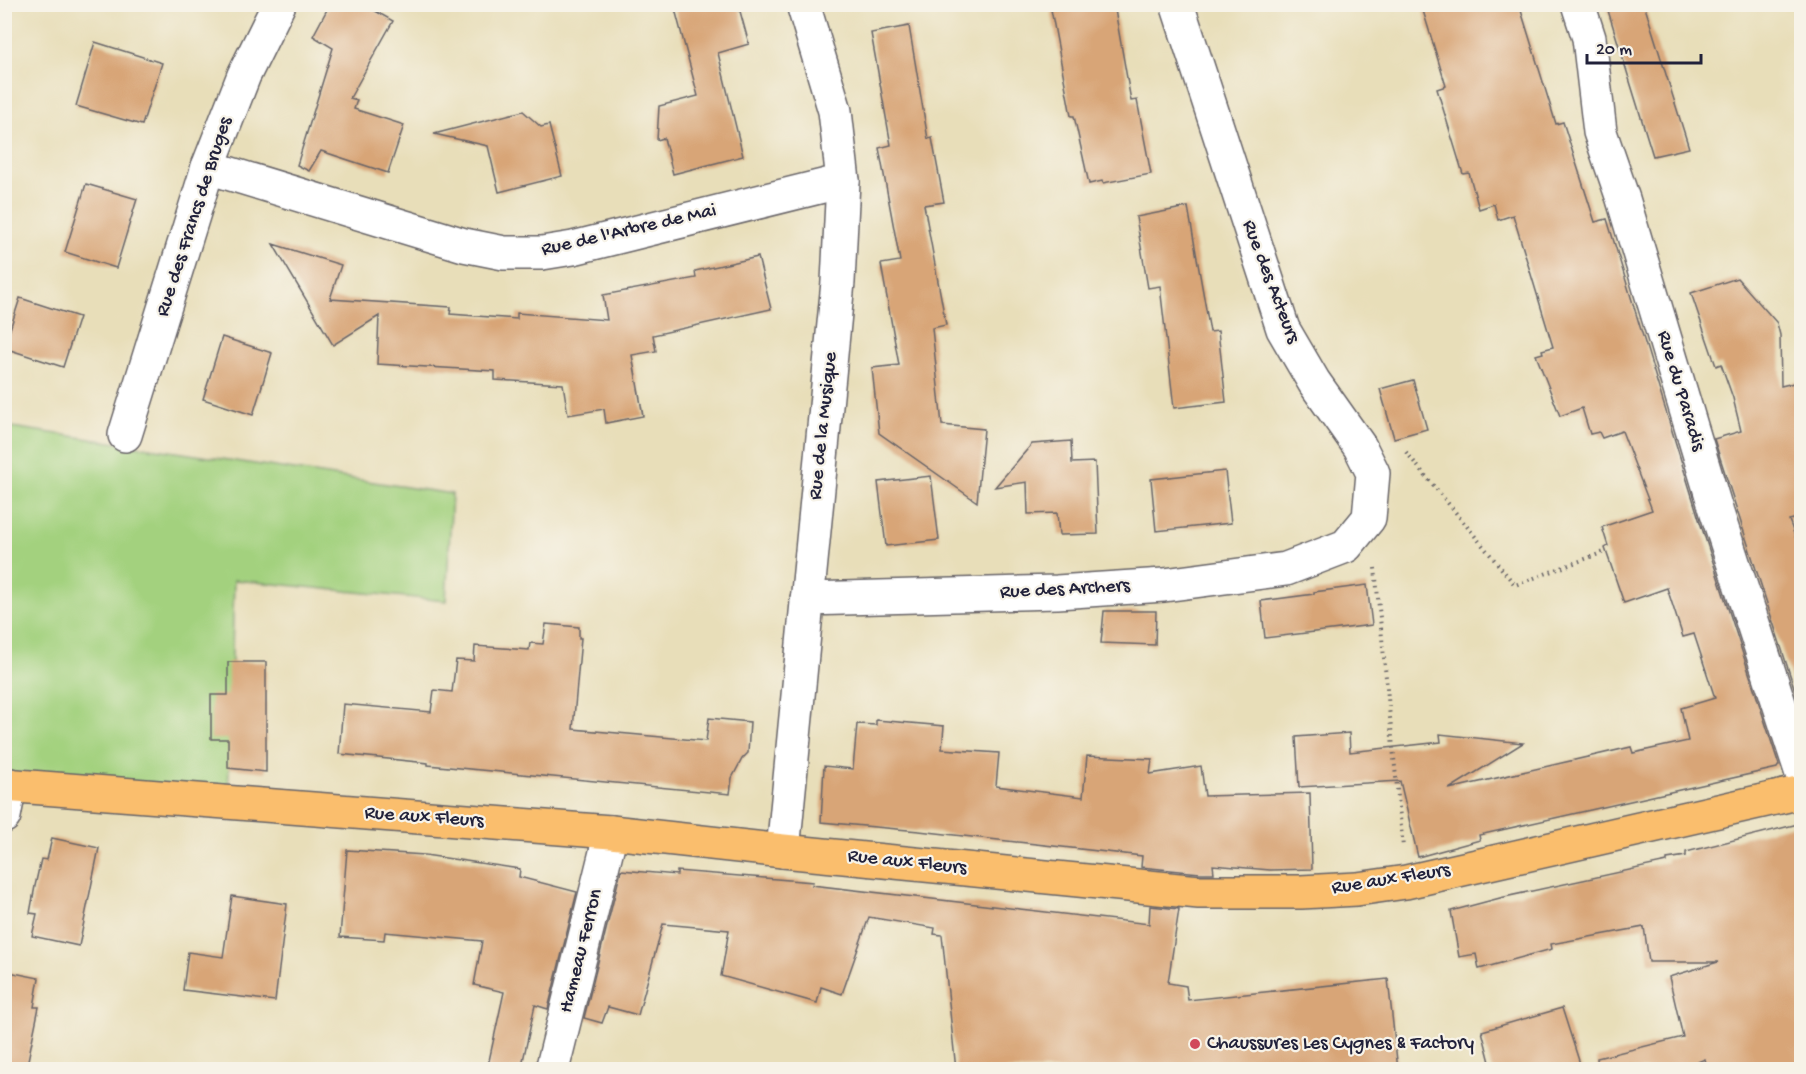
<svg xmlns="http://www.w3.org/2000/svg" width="1806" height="1074" font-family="'Gochi Hand',sans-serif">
  <rect width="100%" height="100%" fill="#f7f3e8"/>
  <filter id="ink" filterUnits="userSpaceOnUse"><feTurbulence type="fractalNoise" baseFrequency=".0167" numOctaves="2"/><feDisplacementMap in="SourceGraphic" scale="12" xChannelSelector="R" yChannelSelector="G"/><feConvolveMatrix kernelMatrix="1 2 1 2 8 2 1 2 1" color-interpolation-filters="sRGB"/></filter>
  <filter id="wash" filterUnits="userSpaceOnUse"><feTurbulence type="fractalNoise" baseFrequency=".008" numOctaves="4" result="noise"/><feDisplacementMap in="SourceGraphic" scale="24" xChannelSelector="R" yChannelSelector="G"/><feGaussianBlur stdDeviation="1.35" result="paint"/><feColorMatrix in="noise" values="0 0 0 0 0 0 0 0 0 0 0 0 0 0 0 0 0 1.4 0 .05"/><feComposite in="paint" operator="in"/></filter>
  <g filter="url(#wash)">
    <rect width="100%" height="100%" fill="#e8deb9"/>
    <!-- green -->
    <path fill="#a3d17e" stroke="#627a5c" stroke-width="1.5" d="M5,426L452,494L446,601L234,580L228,803L5,783Z"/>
    <g id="blocks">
      <!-- building -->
      <g fill="#d8a577">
        <path d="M330,4H363L393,21L350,98L357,100L354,109L404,125L388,173L321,151L309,171L297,165L333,48L313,36Z"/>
        <path d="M690,4H738L749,44L718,53L743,156L673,174L664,138L657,140L659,106L698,96L675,9Z"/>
        <path d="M1050,4H1114L1131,101L1137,100L1151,174L1103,183L1102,181L1089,184L1074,116H1071Z"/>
        <path d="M1421,4H1519L1556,124L1563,122L1595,222L1607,219L1699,519L1779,765L1777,768L1479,835L1480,840L1418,857L1400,781L1299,787L1296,737L1349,733L1350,752L1441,742L1440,734L1523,743L1449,789L1631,747L1633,753L1688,741L1681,708L1715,698L1694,634L1683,637L1667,588L1624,603L1605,548L1608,546L1602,527L1652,510L1622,431L1602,438L1599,432L1590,434L1582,408L1560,416L1536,355L1543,353L1542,350L1553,347L1513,215L1498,220L1494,204L1479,209L1469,173L1463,174L1437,89L1446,86Z"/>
        <path d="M1606,4H1644L1689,148L1653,156Z"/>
        <path d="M909,26L928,139L932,138L944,202L924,205L946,325L932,328L942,425L984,429L977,502L879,433L872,368L899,365L881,264L900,261L879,148L891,145L871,33Z"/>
        <path d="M95,42L162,63L142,125L76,106Z"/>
        <path d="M523,111L541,127L549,125L562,176L499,192L488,146L434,134Z"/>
        <path d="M86,184L137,199L116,268L65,252Z"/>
        <path d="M1188,207L1210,332L1218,331L1226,402L1174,408L1160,286L1148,288L1136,217Z"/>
        <path d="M273,244L341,265L330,299L451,307L450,314L517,319V313L607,320L603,295L696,278L695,271L758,257L771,309L653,335L656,351L632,355L643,416L606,423L604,409L568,415L563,384L495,380V371L377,364L379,316L333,345Z"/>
        <path d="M1737,278L1777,323L1780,335L1781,386L1802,381V517L1789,520L1802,555V712L1714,439L1741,431L1733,398L1721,364L1716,366L1691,293Z"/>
        <path d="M20,298L79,317L63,367L4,348Z"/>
        <path d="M222,337L272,353L253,415L203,399Z"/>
        <path d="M1413,380L1427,429L1394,438L1380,389Z"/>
        <path d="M1071,441L1072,463L1095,462L1098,534L1059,535L1057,513L1028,514L1027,482L995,487L1032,444Z"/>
        <path d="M1225,471L1231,523L1156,531L1151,479Z"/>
        <path d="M931,476L939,540L886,546L878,482Z"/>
        <path d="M1367,585L1372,625L1265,638L1261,601L1314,594V592Z"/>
        <path d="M1104,611H1156L1155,645L1101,643Z"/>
        <path d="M546,624L579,627V638H581L573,729L706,741L709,718L750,722L748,753L742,759L732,778L730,794L428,765V763L339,754L343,704L431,712L434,690L452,692L456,660L474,661L475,646L529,650L530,643L543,644Z"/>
        <path d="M228,662H266V772L228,768V739H211V695H228Z"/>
        <path d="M876,720L944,726L942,749L999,753L996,786L1083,797L1087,756L1152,759L1150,774L1201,766L1205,796L1310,793L1312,869L1270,870L1213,865L1214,873H1200L1141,867L1142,856L919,831L821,822L824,766L853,769L857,724L876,725Z"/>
        <path d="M1802,823V1070H1708L1705,1059L1678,1070H1598L1597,1058L1683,1037L1669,977L1718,962H1649L1644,927L1551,944L1552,949L1479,969L1476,954L1459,957L1451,911L1500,898L1667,862V859L1686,856V852Z"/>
        <path d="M52,838L99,848L79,946L32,936L37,914L30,913L35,886L41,859L47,860Z"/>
        <path d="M347,850L425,855L520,869L519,877L577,892L548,1009L535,1005L521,1070H487L504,992L474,985L482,941L385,932L384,940L340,937Z"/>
        <path d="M621,870L677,875V871L813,882L812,885L1149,924L1150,906L1179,909L1168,983L1186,986L1188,1000L1388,979L1398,1070H956L942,935L934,934L935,928L869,917L842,994L821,987L817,1003L721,976L729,930L663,924L638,1015L608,1007L602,1023L584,1018Z"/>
        <path d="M232,896L287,904L275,1001L183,990L188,952L223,957Z"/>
        <path d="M4,971L39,978L34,1007H39L26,1070H4Z"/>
        <path d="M1562,1008L1582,1070H1492L1482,1031Z"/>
      </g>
    </g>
  </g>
  <g filter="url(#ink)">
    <use href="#blocks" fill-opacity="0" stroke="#676467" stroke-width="1.5"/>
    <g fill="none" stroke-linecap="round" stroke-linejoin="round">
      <!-- minor casing -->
      <g stroke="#676467" stroke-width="36">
        <g id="minor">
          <path d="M1578,4L1589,38L1600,132L1623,199L1717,513L1802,774"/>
          <path d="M208,167L464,245L504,253H542L573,248L843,181"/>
          <path d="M125,435L208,167L244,75L279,4"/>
          <path d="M807,599L1057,592L1164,585L1286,569L1346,546L1369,518L1373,473L1360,447L1314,382L1283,329L1177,4"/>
          <path d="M4,816L10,785"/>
          <path d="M783,851L838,282L843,181L835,111L803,4"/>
          <path d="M552,1070L611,832"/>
        </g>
      </g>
      <!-- major casing -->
      <g stroke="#676467" stroke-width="36">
        <path id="major" d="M4,785L611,832L783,851L1199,892H1301L1357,889L1406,882L1802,792"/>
      </g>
      <!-- path -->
      <g stroke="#676467" stroke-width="4" stroke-dasharray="1.5 4.5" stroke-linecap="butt">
        <path d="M1406,452L1515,585L1604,552"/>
        <path d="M1375,568L1403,847"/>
      </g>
      <!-- minor -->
      <use href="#minor" stroke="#fff" stroke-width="33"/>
      <!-- major -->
      <use href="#major" stroke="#fabe6d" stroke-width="33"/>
      <!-- rail -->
      <path stroke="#22223b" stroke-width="4.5" stroke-dasharray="9 4.5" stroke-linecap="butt" d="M4,5L5,4"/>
    </g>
  </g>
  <!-- markers -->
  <circle fill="#d1495b" stroke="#f7f3e8" stroke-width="2" cx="1195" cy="1044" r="6"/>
  <g text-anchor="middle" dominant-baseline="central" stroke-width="4.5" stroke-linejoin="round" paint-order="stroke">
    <!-- street labels -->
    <g font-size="20" fill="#22223b" stroke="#f7f3e8">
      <text transform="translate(195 217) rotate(-72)">Rue des Francs de Bruges</text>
      <text transform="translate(629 231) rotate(-13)">Rue de l'Arbre de Mai</text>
      <text transform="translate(1270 282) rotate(69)">Rue des Acteurs</text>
      <text transform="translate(1680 391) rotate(73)">Rue du Paradis</text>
      <text transform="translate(824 426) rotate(-84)">Rue de la Musique</text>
      <text transform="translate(1065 590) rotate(-3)">Rue des Archers</text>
      <text transform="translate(424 818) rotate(4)">Rue aux Fleurs</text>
      <text transform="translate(907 863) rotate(6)">Rue aux Fleurs</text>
      <text transform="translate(1391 880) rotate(-9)">Rue aux Fleurs</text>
      <text transform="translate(582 951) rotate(-76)">Hameau Ferron</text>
    </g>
    <!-- poi labels -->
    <g font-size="20" fill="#22223b" stroke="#f7f3e8" text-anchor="start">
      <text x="1207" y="1044">Chaussures Les Cygnes &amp; Factory</text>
    </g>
  </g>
  <!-- margin -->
  <rect width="1806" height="1074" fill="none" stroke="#f7f3e8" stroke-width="24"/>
  <!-- scale -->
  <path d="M1587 54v9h114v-9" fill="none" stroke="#22223b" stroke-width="3"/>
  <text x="1596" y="54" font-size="18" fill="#22223b" stroke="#f7f3e8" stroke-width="4.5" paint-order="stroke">20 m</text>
</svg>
